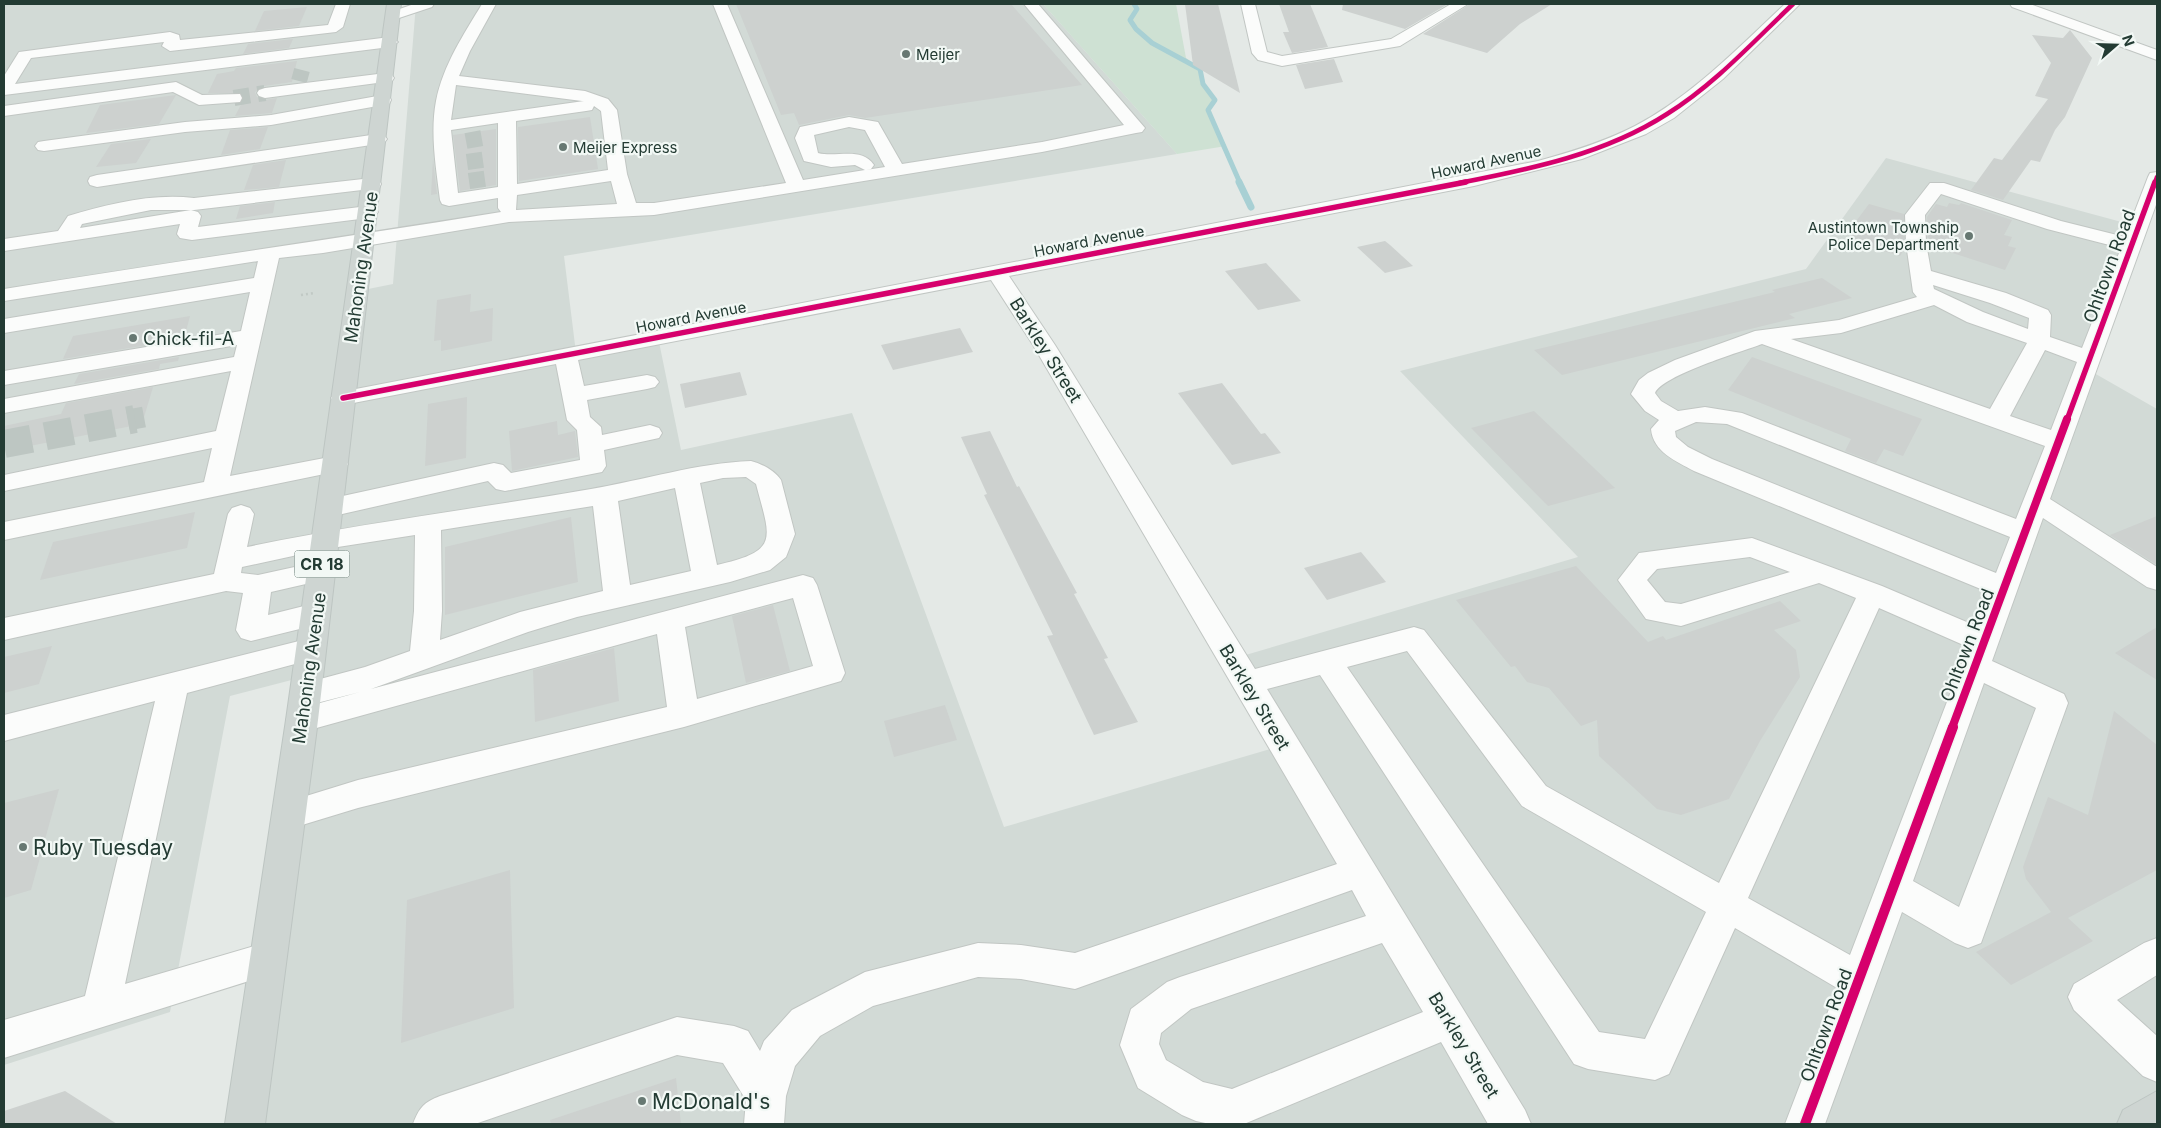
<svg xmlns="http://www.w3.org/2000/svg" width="2161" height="1128" font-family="Inter,sans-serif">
  <rect width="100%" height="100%" fill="#e4e9e6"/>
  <!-- built -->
  <path fill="#d2dad6" d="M4,4H394L358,291L393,284L416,4H1043L1177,154L564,256L576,353L658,337L681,450L852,413L1004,827L1284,745L1232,659L1578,557L1400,371L1806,269L1886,158L2140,227L2087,369L2157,409V1124H245L307,676L230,696L170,1012L4,1065Z"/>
  <!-- green -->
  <path fill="#cee1d3" d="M1043,4H1176L1186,58L1200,69L1203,84L1215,100L1208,110L1226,146L1177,154Z"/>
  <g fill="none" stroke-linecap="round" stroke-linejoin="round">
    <!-- stream-far1 -->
    <path stroke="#a8d0d4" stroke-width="5" d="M1134,4L1137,9L1130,20L1136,29L1152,43L1200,69L1203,84L1215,100L1208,110L1240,183"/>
    <!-- stream -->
    <path stroke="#a8d0d4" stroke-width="7" d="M1239,182L1251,207"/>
  </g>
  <!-- building -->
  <g fill="#cdd1cf">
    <path d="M736,4H1011L1082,85L865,118L849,115L799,125L794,113L781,115Z"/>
    <path d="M1185,4H1218L1240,93L1193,65Z"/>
    <path d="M1279,4H1310L1328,47L1292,53L1283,32H1289Z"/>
    <path d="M1343,4H1448L1405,29L1342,10Z"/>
    <path d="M1470,4H1552L1520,24L1487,53L1423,34Z"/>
    <path d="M307,7L299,26L255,31L264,11Z"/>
    <path d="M2070,30L2092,58L2065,117L2055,130L2040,162L2031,160L2003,200L1971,190L1994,158L2002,160L2048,99L2035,96L2051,63L2032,35L2063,38Z"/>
    <path d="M293,39L289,48L243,54L248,44Z"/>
    <path d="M1334,59L1343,82L1305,89L1296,65Z"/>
    <path d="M297,61L292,82L264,86L255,92L257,97L264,100L277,98L272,113L235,116L244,99L242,93H208L217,74L234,71L236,68Z"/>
    <path d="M176,95L159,124L86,133L100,105Z"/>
    <path d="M590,117L598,169L519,181L518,127Z"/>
    <path d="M268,127L260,149L221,155L230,130Z"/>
    <path d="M496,129V185L460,191L453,135Z"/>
    <path d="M151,139L136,163L96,167L111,144Z"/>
    <path d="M433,159L437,194L431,195Z"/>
    <path d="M286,160L279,187L244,190L253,165Z"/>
    <path d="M275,202L273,213L236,219L240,206Z"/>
    <path d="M1949,203L1959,205L1961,203L2012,220L2004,235L2012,237L2008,246L2016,248L2005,270L1928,245L1927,217L1936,204L1947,207Z"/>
    <path d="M1869,204L1904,214L1905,248L1900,256L1851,241V228Z"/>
    <path d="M1385,241L1390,245L1413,266L1385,273L1357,247Z"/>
    <path d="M1266,263L1301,301L1258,310L1225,271Z"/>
    <path d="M1822,278L1852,298L1789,314L1795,318L1562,375L1534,350L1775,292L1772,290Z"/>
    <path d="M471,294L470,312L493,308L492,341L441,351V340L434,341L437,300Z"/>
    <path d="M190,316L184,339L63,359L73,336Z"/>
    <path d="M960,328L973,352L893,370L881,345Z"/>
    <path d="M179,357L178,361L160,364L159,369L74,384L79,374Z"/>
    <path d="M1752,357L1922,419L1903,456L1884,449L1876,463L1845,451L1851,439L1728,390Z"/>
    <path d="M740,372L747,395L685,408L680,384Z"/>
    <path d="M1222,383L1261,434L1265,433L1281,453L1232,465L1178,393Z"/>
    <path d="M153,387L142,424L4,451V426L61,414L66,403Z"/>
    <path d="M467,397L466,458L425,466L428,404Z"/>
    <path d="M1534,411L1615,488L1548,506L1471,428Z"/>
    <path d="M557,421L558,435L575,431L578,457L512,471L509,431Z"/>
    <path d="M990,431L1017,487L1019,486L1077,593L1074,594L1108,658L1104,659L1138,722L1094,735L1047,636L1053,635L984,495L987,494L961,437Z"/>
    <path d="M195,512L187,548L40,580L53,542Z"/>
    <path d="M2157,516V565L2110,535Z"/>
    <path d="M571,517L578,582L445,615V547Z"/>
    <path d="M1361,552L1386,582L1327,600L1304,568Z"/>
    <path d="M1576,566L1648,642L1663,636L1666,640L1780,601L1801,621L1774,630L1796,650L1800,677L1760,741L1729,799L1681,815L1657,809L1599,756L1597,720L1581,726L1549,688L1527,682L1515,666L1511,667L1456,600Z"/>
    <path d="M773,605L790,671L746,683L732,616Z"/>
    <path d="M2157,627V680L2115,653Z"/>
    <path d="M52,646L39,684L4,693V657Z"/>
    <path d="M614,648L619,701L535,722L533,670Z"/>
    <path d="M945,705L957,740L894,757L884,721Z"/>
    <path d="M2114,711L2157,745V870L2068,918L2093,941L2011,985L1976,952L2051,912L2026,879L2023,867L2048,797L2088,815Z"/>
    <path d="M59,789L31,890L4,898V803Z"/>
    <path d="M510,870L514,1008L401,1043L407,900Z"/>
    <path d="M676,1078L681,1124H551L550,1120Z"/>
    <path d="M65,1091L117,1124H4V1111Z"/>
  </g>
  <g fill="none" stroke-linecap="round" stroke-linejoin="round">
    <!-- minor-tunnel-far2 -->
    <g stroke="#bdc6c2" stroke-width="16" stroke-dasharray="16 8" stroke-linecap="butt">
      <path d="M299,81L302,70"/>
      <path d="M234,98L265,93"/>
      <path d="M466,141L488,137"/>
      <path d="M467,162L488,159"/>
      <path d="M469,181L490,178"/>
    </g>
    <!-- minor-tunnel-far1 -->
    <path stroke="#bdc6c2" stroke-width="21" stroke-dasharray="21 11" stroke-linecap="butt" d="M128,420L144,417"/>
    <!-- minor-tunnel -->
    <path stroke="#bdc6c2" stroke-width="28" stroke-dasharray="28 14" stroke-linecap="butt" d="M4,444L135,419"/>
    <!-- minor casing -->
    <g stroke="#c1c6c3" stroke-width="2">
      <g id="minor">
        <path d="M336,4H350L343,27L336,32L170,51L162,46L164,42L31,58L15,84L390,37L398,42L390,47L4,95V76L19,52L170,32L179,35L180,40L328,25Z"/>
        <path d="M414,4H434L432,7L393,20L386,16L388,13Z"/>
        <path d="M482,4H496L470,51L459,76L585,91L608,99L617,110L627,174L636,203H654L786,183L713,4H727L803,180L865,170L855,165L831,167L804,161L795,138L800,127L849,117L878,122L902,164L1042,142L1124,125L1024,4H1038L1145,128L1142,132L1136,133L1042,152L654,215L509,222L323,253L279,258L230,476L335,456L344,458L348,464L344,470L4,540V522L204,482L212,448L4,491V475L216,431L231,371L4,413V399L234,357L237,345L4,385V371L241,331L250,292L4,333V319L254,278L258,261L4,301V289C169,262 335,239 501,212L498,208V198L449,206L442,204L440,200C436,168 430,133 436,101C443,65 464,34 482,4ZM456,85L582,101H584L451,120ZM594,106L601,111L608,170L517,184L516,121L586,111L592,110ZM498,123V187L458,193L451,130ZM849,127L865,130L885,167L866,170L871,169L874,165C861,146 837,158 818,153L814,135ZM611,181L617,204L516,210L517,195Z"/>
        <path d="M1241,4H1255L1267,52L1282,56L1391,39L1451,4H1468L1400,46L1282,66L1258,60L1252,53Z"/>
        <path d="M1785,4H1800L1723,79L1674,118L1646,134L1582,159L1474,186L1009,276L1055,345L1255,669L1414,627L1424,630L1546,786L1719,883L1856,598L1819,583L1681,626L1646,619L1618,580L1639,553L1752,538L1882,586L1976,626L1988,592L1694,471C1676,461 1653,452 1651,429L1659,420L1645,411L1631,394L1639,380L1648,373L1675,360L1755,331L1839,320L1917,297L1913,292L1906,243L1905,215L1930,183H1944L2061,221L2125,237L2148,177L2150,173L2157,172V202L2050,499L2157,567V590L2147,587L2043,518L1992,661L2064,694L2068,703L1981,943L1968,948L1955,943L1902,912L1825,1124H1785L1837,988L1735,928L1669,1074L1655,1080L1588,1069L1574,1064L1320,675L1267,689L1525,1110L1531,1124H1488L1441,1042L1244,1124H1210L1196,1121L1182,1115L1138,1088L1120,1045L1131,1009L1167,982L1180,977L1366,916L1352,890L1075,989L1021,979L978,977L873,1006L820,1036L795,1066L786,1096L784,1124H744L746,1100L723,1063L677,1055L475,1124H413C419,1108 424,1102 440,1096L677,1017L734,1026L748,1031L760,1051L764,1041L792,1010L865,972L978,943L1021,945L1075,953L1337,864L1033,345L991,280L578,360L584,386L647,375L655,377L659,382L655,387L647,389L587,400L590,417L601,427L602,435L650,425L659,428L662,433L659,438L604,450L606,466L602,472L505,491L496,489L488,481L329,517L320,514L316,508L320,502L329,499L494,463L503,465L511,473L580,460L577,430L567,420L556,364L343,405L335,403L331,398L335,393L1538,161C1571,152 1604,142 1635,126C1692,96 1738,48 1785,4ZM1941,194L2047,229L2121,248L2082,348L2050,337L2051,315L2048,310L2006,293L1931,271L1926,243L1925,215ZM1933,285L1990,303L2029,318L2028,329L1983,312L1934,289ZM1934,305L1967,322L2027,343L1990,409L1791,339L1841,333ZM1762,344L2045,446L2016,519L1742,413L1705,407L1678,411L1661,401L1655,393C1663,375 1741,352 1762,344ZM2045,350L2077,362L2051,430L2010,416ZM1696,422L1727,424L2010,537L1996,573L1712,459L1688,447L1676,437L1675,431ZM1750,557L1790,572L1681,604L1665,602L1647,580L1657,569ZM1879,608L1968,647L1850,955L1748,898ZM1407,651L1522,806L1706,912L1645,1039L1599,1032L1347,667ZM1984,683L2036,708L1959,907L1913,881ZM1382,943L1423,1012L1232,1089L1203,1082L1166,1060L1159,1044L1161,1033L1191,1009Z"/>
        <path d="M2010,4H2030L2157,50V60L2012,7Z"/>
        <path d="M386,73L392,75L394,78L392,81L265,98L259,96L257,93L259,90L265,88Z"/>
        <path d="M176,82L202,95L240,94L242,98L240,102L199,105L173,92L4,116V106Z"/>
        <path d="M383,95L389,96L391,100L389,104L271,125L185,132L44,151L38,150L35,146L38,142L44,141L185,122L271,115Z"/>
        <path d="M378,134L384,135L387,139L384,143L97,187L90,185L88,181L90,177L97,175Z"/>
        <path d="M372,178L379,180L381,184L379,188L194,210H151L82,224L80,228L191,210L198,212L201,216L198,227L368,206L375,208L378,212L375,216L368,218L192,240L180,238L177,234L180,224L4,251V239L58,231L68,216C108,204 152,193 194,198Z"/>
        <path d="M751,461C762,464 774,470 781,480L795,534L786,557L770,570L730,582L577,617L528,632L371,689L803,575L813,578L817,585L845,673L841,681L684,727L358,808L289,829L277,825L272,815L277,805L358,780L667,707L657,634L302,732L291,729L286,720L291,711L360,692L305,706L294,702L290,694L294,686L365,667L410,651L414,611L415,535L325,549L242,567L241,573L258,575L322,561L332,564L336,571L332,578L271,592L268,615L316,603L326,607L330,614L326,621L316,625L251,641L241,638L236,630L243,593L226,591L4,640V618L214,574L228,514L232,508L241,505L250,508L254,514L247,547C361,523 476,509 591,489C644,480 697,463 751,461ZM746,477L756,484C770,538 781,551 717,565L700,483L723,478ZM675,488L691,571L630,585L618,501ZM593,506L603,591L520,612L440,640L442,611L441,530ZM793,598L813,666L697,699L685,627Z"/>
        <path d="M311,638L321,641L326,649L321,657L187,693L125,984L268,942L281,947L286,959L281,971L4,1058V1020L85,996L155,701L4,741V715Z"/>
        <path d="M2157,938V975L2117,1000L2157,1036V1082L2143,1076L2074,1010L2068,997L2074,984L2144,943Z"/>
      </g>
    </g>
    <!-- major casing -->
    <g stroke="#bdc5c2" stroke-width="2">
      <g id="major">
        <path d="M387,4H401L318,720L265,1124H225L286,720Z"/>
        <path d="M2157,1091V1124H2117L2123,1110Z"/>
      </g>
    </g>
    <!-- path -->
    <path stroke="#c1c9c5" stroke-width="2.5" stroke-dasharray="2 3" stroke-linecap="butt" d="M301,295L315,293"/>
    <!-- minor -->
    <use href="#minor" fill="#fbfcfb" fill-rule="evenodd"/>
    <!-- major -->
    <use href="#major" fill="#ced5d2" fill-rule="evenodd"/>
    <!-- cycleway-far3 casing -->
    <g stroke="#f2f8f5" stroke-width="6">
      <g id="cycleway-far3">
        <path d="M1459,183C1531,169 1605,154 1667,114C1714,85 1753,42 1793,4"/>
        <path d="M2155,183L2157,177"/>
      </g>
    </g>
    <!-- cycleway-far2 casing -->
    <g stroke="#f2f8f5" stroke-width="8">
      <g id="cycleway-far2">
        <path d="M343,398L1466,182"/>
        <path d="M2067,420L2155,182"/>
      </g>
    </g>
    <!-- cycleway-far1 casing -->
    <g stroke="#f2f8f5" stroke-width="11">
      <path id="cycleway-far1" d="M1952,728L2067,419"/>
    </g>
    <!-- cycleway casing -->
    <g stroke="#f2f8f5" stroke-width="13">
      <path id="cycleway" d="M1805,1124L1953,727"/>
    </g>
    <!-- cycleway-far3 -->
    <use href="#cycleway-far3" stroke="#d6006c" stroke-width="4.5"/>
    <!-- cycleway-far2 -->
    <use href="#cycleway-far2" stroke="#d6006c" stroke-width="5.5"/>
    <!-- cycleway-far1 -->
    <use href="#cycleway-far1" stroke="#d6006c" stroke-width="8"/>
    <!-- cycleway -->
    <use href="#cycleway" stroke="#d6006c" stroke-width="10"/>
  </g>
  <!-- markers -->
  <g fill="#677872" stroke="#f2f8f5" stroke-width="2">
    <circle cx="906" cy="54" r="5"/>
    <circle cx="563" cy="147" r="5"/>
    <circle cx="1969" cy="236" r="5"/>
    <circle cx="133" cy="338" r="5"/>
    <circle cx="23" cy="847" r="5"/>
    <circle cx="642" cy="1101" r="5"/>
  </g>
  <g text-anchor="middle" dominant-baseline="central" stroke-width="4.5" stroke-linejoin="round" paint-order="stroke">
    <!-- far-poi labels -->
    <g font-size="15" fill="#233b33" stroke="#f2f8f5" text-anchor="start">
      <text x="916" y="54">Meijer</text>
      <text x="573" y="147">Meijer Express</text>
      <text x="1959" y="227" text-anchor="end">Austintown Township<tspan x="1959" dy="17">Police Department</tspan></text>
    </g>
    <!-- far-street labels -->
    <g font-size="15" fill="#233b33" stroke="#f2f8f5">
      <text transform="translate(1486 162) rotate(-12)">Howard Avenue</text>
      <text transform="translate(1089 241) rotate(-11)">Howard Avenue</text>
      <text transform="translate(691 317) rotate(-11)">Howard Avenue</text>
    </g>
    <!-- shield labels -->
    <rect fill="#f2f8f5" stroke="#61746d" stroke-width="1" x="294.5" y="550.5" width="55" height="27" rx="4"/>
    <g font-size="16" font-weight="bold" fill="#233b33">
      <text x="322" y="564">CR 18</text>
    </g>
    <!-- street labels -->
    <g font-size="18" fill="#233b33" stroke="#f2f8f5">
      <text transform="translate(2109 266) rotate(-70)">Ohltown Road</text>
      <text transform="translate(361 267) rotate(-82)">Mahoning Avenue</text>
      <text transform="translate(1046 350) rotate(58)">Barkley Street</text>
      <text transform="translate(1967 645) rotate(-69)">Ohltown Road</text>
      <text transform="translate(309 668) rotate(-82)">Mahoning Avenue</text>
      <text transform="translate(1255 697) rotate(59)">Barkley Street</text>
      <text transform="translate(1826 1025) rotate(-70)">Ohltown Road</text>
      <text transform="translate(1464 1045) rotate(59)">Barkley Street</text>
    </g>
    <!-- poi labels -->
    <g font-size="18" fill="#233b33" stroke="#f2f8f5" text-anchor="start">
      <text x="143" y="338">Chick-fil-A</text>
    </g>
    <!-- near-poi labels -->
    <g font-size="21" fill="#233b33" stroke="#f2f8f5" text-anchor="start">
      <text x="33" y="847">Ruby Tuesday</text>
      <text x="652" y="1101">McDonald's</text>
    </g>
  </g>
  <!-- border -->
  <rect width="2161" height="1128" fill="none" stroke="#233b33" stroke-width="10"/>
  <!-- north arrow -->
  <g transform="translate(2116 45) rotate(70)" stroke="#f2f8f5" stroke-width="4" paint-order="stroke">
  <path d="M0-4L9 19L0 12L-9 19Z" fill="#233b33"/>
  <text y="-8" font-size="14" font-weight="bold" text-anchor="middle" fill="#233b33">N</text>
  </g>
</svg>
